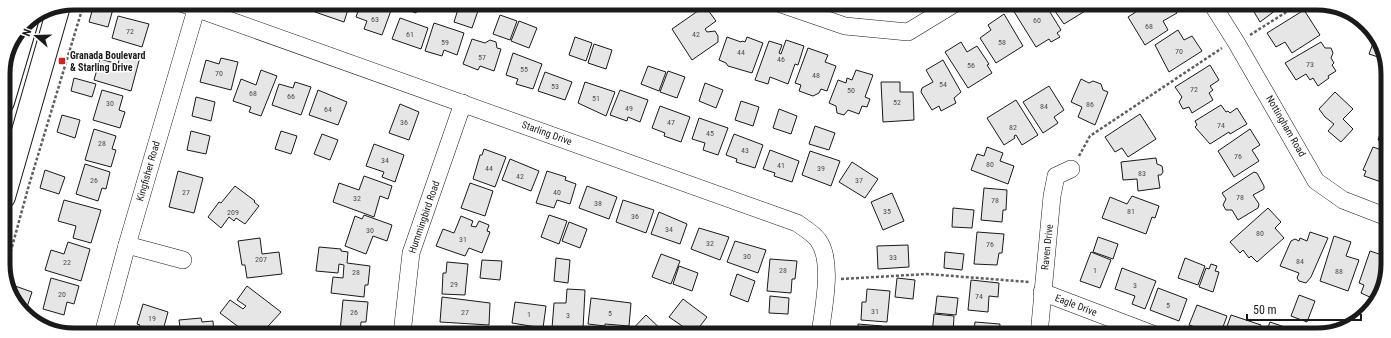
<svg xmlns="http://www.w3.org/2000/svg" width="1391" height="338" font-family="'Roboto Condensed',sans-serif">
  <rect width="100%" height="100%" fill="#fff"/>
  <!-- building -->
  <g fill="#e6e6e6" stroke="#1a1a1a">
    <path d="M318,3H350L344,22L315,12Z"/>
    <path d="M361,3H387L393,5L382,35L364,29L367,21L356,17Z"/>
    <path d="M397,3H420L416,13L397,6Z"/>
    <path d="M460,3L480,5L472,28L454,22Z"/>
    <path d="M94,4L113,9L108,27L89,22Z"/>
    <path d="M665,4H694V6Z"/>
    <path d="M1021,4H1031L1035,10L1045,4L1061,30L1057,33L1060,37L1051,42L1049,39L1036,47L1013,10Z"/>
    <path d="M1050,4H1088L1090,8L1064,24Z"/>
    <path d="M1094,4H1110L1098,11Z"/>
    <path d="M1144,4H1172L1177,13L1163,21L1168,30L1145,45L1128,17L1142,8L1141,6Z"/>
    <path d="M1252,4H1284L1260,22L1250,5Z"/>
    <path d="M705,6L716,21L705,29L707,32L715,31L718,36V42L692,60L672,29Z"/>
    <path d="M1304,10L1320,35L1292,53L1285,42L1276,47L1267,33Z"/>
    <path d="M1004,14L1023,46L996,63L980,38L991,30L988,25Z"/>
    <path d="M500,15L517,21L510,40L493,34Z"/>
    <path d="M118,16L149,24L142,47L112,38Z"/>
    <path d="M400,18L428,28L421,49L392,39Z"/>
    <path d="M519,21L537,28L529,48L511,41Z"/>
    <path d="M434,23L464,33L457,55L444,50L442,56L425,51Z"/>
    <path d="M1178,30L1184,40L1192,36L1202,51L1169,72L1155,45Z"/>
    <path d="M575,37L592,43L586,61L569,55Z"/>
    <path d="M727,37L741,42L742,41L745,42L747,37L763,43L752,73L728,66L726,63L719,60Z"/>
    <path d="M1375,38L1387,60L1369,54Z"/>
    <path d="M472,39L485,43L490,40L496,42L497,48L501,49L494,71L480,66L478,70L463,64Z"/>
    <path d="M786,40L804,46L798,65L795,64L788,84L770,77L768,84L755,80L769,41L782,45L779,53L781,54Z"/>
    <path d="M961,42L967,52L977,46L989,64L987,65L992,73L968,88L945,52Z"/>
    <path d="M1321,42L1325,48H1331L1333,53L1331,58L1334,63L1332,65L1336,71L1328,76L1329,78L1318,86L1313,78L1310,80L1306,74L1296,80L1285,63Z"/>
    <path d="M594,44L612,50L606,69L588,63Z"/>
    <path d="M808,48L828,55L825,62L836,66L827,91L821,89L819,93L813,96L799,91L801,85L795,83Z"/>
    <path d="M121,52L140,57L131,91L94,80L100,59L118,64Z"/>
    <path d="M513,53L542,64L533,89L516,84L518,79L506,75Z"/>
    <path d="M221,58L238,62L231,90L200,82L206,60L219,64Z"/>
    <path d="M943,60L961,92L954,98L956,103L941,111L939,106L932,110L921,92L922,88L933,82L926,70Z"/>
    <path d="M1210,65L1219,80L1210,86L1213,90L1209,93L1213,100L1192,113L1189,107L1183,109L1179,102L1182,97L1175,87Z"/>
    <path d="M648,66L666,72L659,91L641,84Z"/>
    <path d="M261,70L277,76L261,116L249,112L251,107L233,101L241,79L256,85Z"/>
    <path d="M856,70L873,75L865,97L870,99L867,107L862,106L859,114L848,110L844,115L837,113L836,106L829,103L838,80L846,83L847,78L852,80Z"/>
    <path d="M668,71L685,77L677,98L660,92Z"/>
    <path d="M545,72L572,82L565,100L538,91Z"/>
    <path d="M74,78L96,84L92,97L71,91Z"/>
    <path d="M1081,79L1089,83L1093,81L1101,84L1103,90L1108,92L1095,125L1078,117L1082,107L1071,102Z"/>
    <path d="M295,82L311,87L301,115L272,105L279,84L293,88Z"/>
    <path d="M585,82L615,92L606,116L578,103Z"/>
    <path d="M881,82H900V92H913L914,120L883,122Z"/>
    <path d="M705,83L723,90L716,108L699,101Z"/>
    <path d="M1049,86L1064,110L1054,117L1058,123L1043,133L1023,102Z"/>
    <path d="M102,90L123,96L119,110L125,112L120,128L93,120Z"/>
    <path d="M318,90L347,102L338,125L309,115Z"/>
    <path d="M620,90L648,100L640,122L628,117L627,121L610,115Z"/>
    <path d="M1335,92L1353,109L1343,119L1353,129L1341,142L1328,131L1334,124L1325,117L1319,109Z"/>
    <path d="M196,97L215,102L211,121L192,116Z"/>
    <path d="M1016,100L1038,135L1022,145L1016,135L1014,136L1015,138L1004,145L987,118Z"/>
    <path d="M741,101L759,107L753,126L735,120Z"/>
    <path d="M400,104L419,112L409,140L389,133Z"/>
    <path d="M1221,105L1226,112L1228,111L1230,113L1237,108L1247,124L1230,134L1229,132L1210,144L1195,127L1197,125L1195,121Z"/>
    <path d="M660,106L690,117L681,142L664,136L665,133L652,128Z"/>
    <path d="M779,109L797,116L791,134L773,128Z"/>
    <path d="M1387,111V143L1378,140Z"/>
    <path d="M1140,114L1156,139L1128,157L1122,148L1115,152L1105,137Z"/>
    <path d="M62,115L80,120L75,138L57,132Z"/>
    <path d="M699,118L728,128L718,155L703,150L705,143L692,139Z"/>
    <path d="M815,126L835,133L829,150L809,144Z"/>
    <path d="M94,129L116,136L112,149L116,150L111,167L85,160Z"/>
    <path d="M1250,129L1260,145L1252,150L1259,161L1234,177L1218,151Z"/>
    <path d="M191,131L210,136L206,154L187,150Z"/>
    <path d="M281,131L297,136L291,154L275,149Z"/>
    <path d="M322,134L338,140L330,160L314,154Z"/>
    <path d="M734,134L763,145L755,168L736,162L737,159L726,155Z"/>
    <path d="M374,144L404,155L395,182L382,177L384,172L366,166Z"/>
    <path d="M987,147L1003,153L1000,161L1014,166L1008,184L971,170L977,154L984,156Z"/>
    <path d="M1373,147L1387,152V184L1364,176L1366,171L1363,170Z"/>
    <path d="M484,149L506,157L495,187L473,179L480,155H482Z"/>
    <path d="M770,150L799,161L792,182L774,176L775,173L763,169Z"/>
    <path d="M810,151L840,161L831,186L802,175Z"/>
    <path d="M1156,158L1157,164L1162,166L1163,172L1161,175H1158L1160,188L1138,191L1137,179L1123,180L1121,162Z"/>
    <path d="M510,159L539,171L531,191L502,180Z"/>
    <path d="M852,162L878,179L865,198L839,182Z"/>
    <path d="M85,164L110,172L106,189L102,188L98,201L76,194Z"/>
    <path d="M45,170L65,177L59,194L40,188Z"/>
    <path d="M178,171L203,178L194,213L169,207Z"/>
    <path d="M547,171L566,177L565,180L576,184L570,204L557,200L554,208L536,203Z"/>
    <path d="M1254,172L1257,173L1264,186V189L1253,195L1259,204L1258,208L1238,220L1232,210H1226L1223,205L1226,199L1222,193Z"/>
    <path d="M364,176L392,186L388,199L380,196L374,217L333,202L339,183L359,190Z"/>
    <path d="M470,183L493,191L485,216L461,208Z"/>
    <path d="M235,186L255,201L254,202L259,206L245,224L236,218L234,221L229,217L221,228L208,217L219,202L221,203Z"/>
    <path d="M587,186L617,197L609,219L579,208Z"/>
    <path d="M984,188L1007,190L1006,210H1003L1002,222L981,220Z"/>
    <path d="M892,193L904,221L883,230L871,202Z"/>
    <path d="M1132,196L1159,206L1155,218L1152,217L1146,234L1102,218L1110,197L1127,204Z"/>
    <path d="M64,200L101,210L91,243L73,238L76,226L58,221Z"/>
    <path d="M623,200L654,210L646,233L616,222Z"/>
    <path d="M953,208L974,210L972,228L952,227Z"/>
    <path d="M1268,208L1281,222L1275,228L1284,238L1257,262L1251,256L1249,258L1243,250L1240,253L1230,242Z"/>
    <path d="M659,212L687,224L680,244L651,234Z"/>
    <path d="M364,215L392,225L387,241L373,236L366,254L345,246L355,216L362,219Z"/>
    <path d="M549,215L567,221L559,244L541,237Z"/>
    <path d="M461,216L473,221L471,226L476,227L479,221L489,225L487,231L490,232L482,253L469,248L465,256L436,246L443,229L454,233Z"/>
    <path d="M569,222L587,229L580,248L562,241Z"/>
    <path d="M699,228L729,237L720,260L691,249Z"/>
    <path d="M977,232L1004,234L1002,253H999L997,265L974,264Z"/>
    <path d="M1310,232L1328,238L1311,277L1306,283L1299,281L1297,278L1299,273L1280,266L1291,241L1295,239L1299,241L1300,238L1307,241Z"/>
    <path d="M1334,236L1351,242L1346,256L1359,260L1348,291L1320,281Z"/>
    <path d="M1098,237L1118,244L1113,259L1093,252Z"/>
    <path d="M260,238L262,254L279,252L282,274L247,278L245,265H242L238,241Z"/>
    <path d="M735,241L766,250L758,273L727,262Z"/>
    <path d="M68,242L90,249L81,281L45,270L51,250L64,254Z"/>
    <path d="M908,245L909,267L878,269L877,246Z"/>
    <path d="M319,247L341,249V251L348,252L347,263L370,266L368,285H365L364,297L331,293L333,277L343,278L344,265L339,264L338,273L316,271Z"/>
    <path d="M1370,251L1382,255L1380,262L1381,263L1385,254L1387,255V278L1374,299L1361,293L1364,285L1359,283Z"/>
    <path d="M945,252L964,254L962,270L944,268Z"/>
    <path d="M1091,252L1111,260L1100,288L1080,281Z"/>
    <path d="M661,254L680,261L671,284L652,277Z"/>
    <path d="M556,258L570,260L568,283L554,281Z"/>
    <path d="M1185,258L1205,266L1198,285L1178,278Z"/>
    <path d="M770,259L797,261L795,279H792L791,293L767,291Z"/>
    <path d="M482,260L502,261L500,280L480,278Z"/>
    <path d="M447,262L468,264L465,295L442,294L443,273H446Z"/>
    <path d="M1211,264L1217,266L1215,271L1219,272L1213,292L1199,287L1206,268L1209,269Z"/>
    <path d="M679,266L698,273L692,291L673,284Z"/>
    <path d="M1122,268L1156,281L1145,309L1132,304L1135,296L1115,289Z"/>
    <path d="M737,274L755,281L748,302L730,295Z"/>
    <path d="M51,278L79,286L74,304L67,302L64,315L43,309Z"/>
    <path d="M897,278L915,280L913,299L895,297Z"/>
    <path d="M971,280L999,283L998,297L989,296L988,312L968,310Z"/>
    <path d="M15,286L32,292L26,310L20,308L13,294Z"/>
    <path d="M247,286L281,312L261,334L254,330L251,334H248L220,313L230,300L243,309L246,306L237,300Z"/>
    <path d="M1158,288L1187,299L1179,321L1150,310Z"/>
    <path d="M567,289L585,290L583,329L552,328L554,303H566Z"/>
    <path d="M867,289L890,291L887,322L861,320L862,302H866Z"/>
    <path d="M1299,295L1315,301L1307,322L1291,316Z"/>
    <path d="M770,296L789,298L788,314L769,313Z"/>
    <path d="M937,296L958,298L956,315L935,313Z"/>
    <path d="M442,297L490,303L489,325L440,322Z"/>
    <path d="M591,298L631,303L629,326L605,324V326L588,324Z"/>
    <path d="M683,299L707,317L694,334L669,317Z"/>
    <path d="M343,300L368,302L366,322H361L360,334L340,332Z"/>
    <path d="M515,302L546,306L543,328L512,323Z"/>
    <path d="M143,304L168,312L162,334H138L140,325L137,324Z"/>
    <path d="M1197,305L1227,316L1220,335L1189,325Z"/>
    <path d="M22,311L38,316L36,321L24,314Z"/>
    <path d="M934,314L954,316L953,334H932Z"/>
    <path d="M646,315L666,334H628Z"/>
    <path d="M1231,315L1261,325L1257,335H1224Z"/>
    <path d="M201,318L202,322L213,321L214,334H181L179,320Z"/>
    <path d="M975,322L1000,324L999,335H964L967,331L974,332Z"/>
    <path d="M1270,322L1296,331L1295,335H1265Z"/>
    <path d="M44,324L66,330L65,334H60L44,325Z"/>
    <path d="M858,324L882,326L881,334H858Z"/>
    <path d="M753,331L785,333V334H753Z"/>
  </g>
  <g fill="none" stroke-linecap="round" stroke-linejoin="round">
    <!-- minor casing -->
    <g stroke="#1a1a1a" stroke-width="18">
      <g id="minor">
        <path d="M181,3L797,223C804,228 813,233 818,240C834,261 823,310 820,334"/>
        <path d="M781,4L845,26L908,32L954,4"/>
        <path d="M1212,4L1236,42L1316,181L1343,200L1387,217"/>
        <path d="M127,245L183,260"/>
        <path d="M1042,292L1155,335"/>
        <path d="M103,334L127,245L198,3"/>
        <path d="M402,334L411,253L463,103"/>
        <path d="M1039,335L1052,196L1056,176L1071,169"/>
      </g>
    </g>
    <!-- major casing -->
    <g stroke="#1a1a1a" stroke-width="24">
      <g id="major">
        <path d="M3,102L27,21"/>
        <path d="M4,197L59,6"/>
      </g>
    </g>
    <!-- path -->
    <g stroke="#5f5f5f" stroke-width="2.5" stroke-dasharray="3 2" stroke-linecap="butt">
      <path d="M1250,35L1299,4"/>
      <path d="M1079,156L1090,136L1222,48"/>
      <path d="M4,276L29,185L84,3"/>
      <path d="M841,279L927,274L1029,282"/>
    </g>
    <!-- minor -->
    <use href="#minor" stroke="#fff" stroke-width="17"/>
    <!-- major -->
    <use href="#major" stroke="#fff" stroke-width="22"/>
  </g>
  <!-- markers -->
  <rect fill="#c62828" stroke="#fff" stroke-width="1.5" x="58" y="57" width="8" height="8" rx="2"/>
  <g text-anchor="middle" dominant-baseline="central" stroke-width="3" stroke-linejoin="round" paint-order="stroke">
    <!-- number labels -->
    <g font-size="8" fill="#4d4d4d">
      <text x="375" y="19">63</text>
      <text x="1037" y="20">60</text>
      <text x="1149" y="26">68</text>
      <text x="130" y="31">72</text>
      <text x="410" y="34">61</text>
      <text x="696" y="34">42</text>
      <text x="445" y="42">59</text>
      <text x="1002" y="42">58</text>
      <text x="1179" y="51">70</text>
      <text x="741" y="52">44</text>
      <text x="482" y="57">57</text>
      <text x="781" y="59">46</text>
      <text x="1310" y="64">73</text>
      <text x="971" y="65">56</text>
      <text x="524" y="69">55</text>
      <text x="219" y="73">70</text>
      <text x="816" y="75">48</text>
      <text x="943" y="84">54</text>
      <text x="555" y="86">53</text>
      <text x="1194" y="89">72</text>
      <text x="851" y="90">50</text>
      <text x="253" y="93">68</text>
      <text x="291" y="96">66</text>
      <text x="596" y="98">51</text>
      <text x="897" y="102">52</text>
      <text x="110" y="103">30</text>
      <text x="1090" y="104">86</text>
      <text x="1044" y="106">84</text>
      <text x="629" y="108">49</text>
      <text x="328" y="109">64</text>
      <text x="404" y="122">36</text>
      <text x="671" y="122">47</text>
      <text x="1221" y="125">74</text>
      <text x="1013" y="127">82</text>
      <text x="710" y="133">45</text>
      <text x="102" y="143">28</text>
      <text x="745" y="150">43</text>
      <text x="1238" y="156">76</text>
      <text x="385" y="160">34</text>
      <text x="990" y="164">80</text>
      <text x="781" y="165">41</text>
      <text x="489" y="168">44</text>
      <text x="821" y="168">39</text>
      <text x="1142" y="173">83</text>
      <text x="520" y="176">42</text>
      <text x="94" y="180">26</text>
      <text x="859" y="180">37</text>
      <text x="186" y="192">27</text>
      <text x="557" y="192">40</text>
      <text x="1240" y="197">78</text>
      <text x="357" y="198">32</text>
      <text x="995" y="200">78</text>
      <text x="598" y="203">38</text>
      <text x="887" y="211">35</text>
      <text x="1131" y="211">81</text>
      <text x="233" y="212">209</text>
      <text x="635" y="216">36</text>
      <text x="669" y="229">34</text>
      <text x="370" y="230">30</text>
      <text x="1260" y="233">80</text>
      <text x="463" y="239">31</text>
      <text x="710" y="243">32</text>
      <text x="990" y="244">76</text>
      <text x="747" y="256">30</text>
      <text x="893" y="257">33</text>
      <text x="261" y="259">207</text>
      <text x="1300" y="261">84</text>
      <text x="67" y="262">22</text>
      <text x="783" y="270">28</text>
      <text x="1095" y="270">1</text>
      <text x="1339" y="271">88</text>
      <text x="356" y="272">28</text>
      <text x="454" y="284">29</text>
      <text x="1135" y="285">3</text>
      <text x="62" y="294">20</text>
      <text x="979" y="296">74</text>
      <text x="1168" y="305">5</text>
      <text x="875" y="311">31</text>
      <text x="354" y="312">26</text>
      <text x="465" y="312">27</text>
      <text x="610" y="313">5</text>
      <text x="529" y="314">1</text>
      <text x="568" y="315">3</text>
      <text x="152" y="318">19</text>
    </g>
    <!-- poi labels -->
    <g font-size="10" font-weight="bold" fill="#1a1a1a" stroke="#fff" text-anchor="start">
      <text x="70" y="55">Granada Boulevard<tspan x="70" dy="12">&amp; Starling Drive</tspan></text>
    </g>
    <!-- street labels -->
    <g font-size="10" fill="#1a1a1a" stroke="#fff">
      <text transform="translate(1286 126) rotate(60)">Nottingham Road</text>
      <text transform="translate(547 133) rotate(20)">Starling Drive</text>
      <text transform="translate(148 171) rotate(-74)">Kingfisher Road</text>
      <text transform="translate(424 217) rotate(-71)">Hummingbird Road</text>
      <text transform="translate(1047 247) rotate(-84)">Raven Drive</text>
      <text transform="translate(1076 305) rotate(21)">Eagle Drive</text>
    </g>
  </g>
  <!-- crop -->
  <path d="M0 0H1391V338H0ZM74 10H1317A64 64 0 0 1 1381 74V264A64 64 0 0 1 1317 328H74A64 64 0 0 1 10 264V74A64 64 0 0 1 74 10Z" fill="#fff" fill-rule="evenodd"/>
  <path fill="none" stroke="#1a1a1a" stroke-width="5" d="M74 10H1317A64 64 0 0 1 1381 74V264A64 64 0 0 1 1317 328H74A64 64 0 0 1 10 264V74A64 64 0 0 1 74 10Z"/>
  <!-- north arrow -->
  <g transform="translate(36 36) rotate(290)" stroke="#ffffff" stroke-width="3" paint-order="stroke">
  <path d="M0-3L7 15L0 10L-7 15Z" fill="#1a1a1a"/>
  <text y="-6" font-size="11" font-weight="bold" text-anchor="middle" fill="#1a1a1a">N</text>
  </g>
  <!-- scale -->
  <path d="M1247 314v6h114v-6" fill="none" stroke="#1a1a1a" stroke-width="2"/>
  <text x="1253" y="314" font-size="12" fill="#1a1a1a" stroke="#ffffff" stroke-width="3" paint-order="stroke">50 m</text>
</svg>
